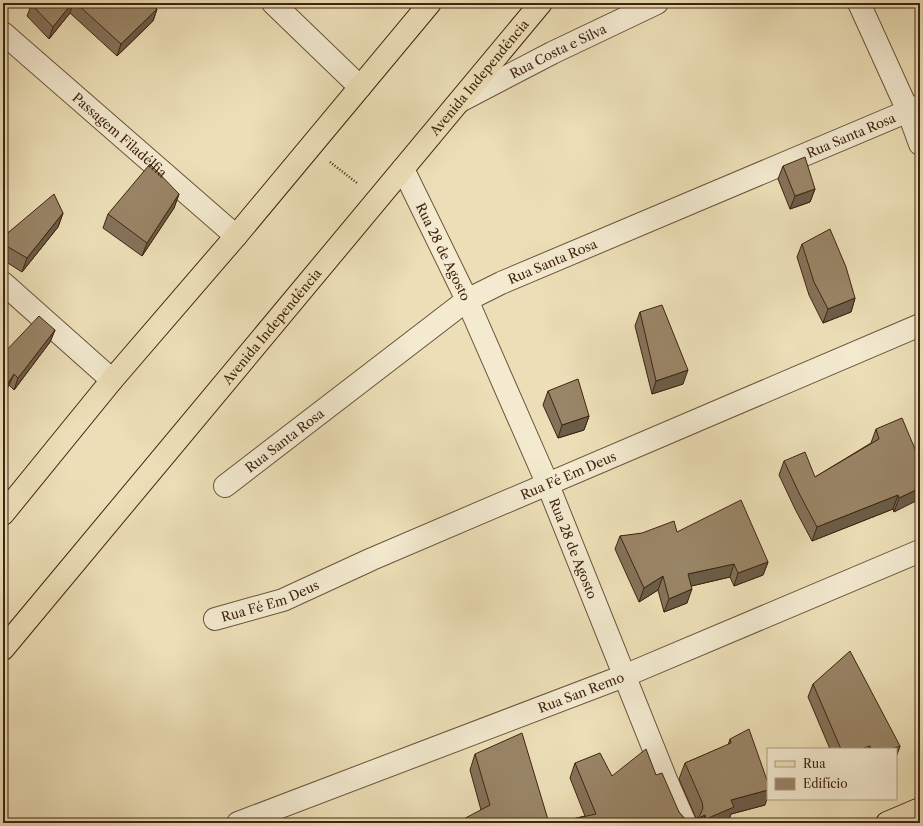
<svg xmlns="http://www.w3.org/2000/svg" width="923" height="826" font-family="'Libre Caslon Text',serif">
  <rect width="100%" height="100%" fill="#ecdfb7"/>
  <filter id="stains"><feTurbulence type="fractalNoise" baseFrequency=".005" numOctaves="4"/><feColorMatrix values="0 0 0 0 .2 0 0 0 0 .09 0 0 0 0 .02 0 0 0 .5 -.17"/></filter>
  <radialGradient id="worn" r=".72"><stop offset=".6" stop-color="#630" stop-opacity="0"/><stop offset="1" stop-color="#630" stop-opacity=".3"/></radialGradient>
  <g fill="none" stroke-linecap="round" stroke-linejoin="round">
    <!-- minor casing -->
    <g stroke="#6b533a" stroke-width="24">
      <g id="minor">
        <path d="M273,3L360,87"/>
        <path d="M859,3L908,111L920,144"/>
        <path id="s1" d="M3,33L236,236"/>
        <path id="s2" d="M460,101L552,53L657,3"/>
        <path id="s3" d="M403,169L467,300L548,485L667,782L685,823"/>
        <path d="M3,283L112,380"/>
        <path id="s4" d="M225,486L467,300L501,283L920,106"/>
        <path id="s5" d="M215,619L283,600L372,559L920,325"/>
        <path id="s6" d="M238,823L624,676L920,551"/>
      </g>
    </g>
    <!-- primary casing -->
    <g stroke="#402410" stroke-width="24">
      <g id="primary">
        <path d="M3,514L112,380L236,236L430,3"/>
        <path id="s7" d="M3,649L541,3"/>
        <path d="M887,823L920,809"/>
      </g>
    </g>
    <!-- path -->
    <path stroke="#402410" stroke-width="2.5" stroke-dasharray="1 2" stroke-linecap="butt" d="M330,162L357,183"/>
    <!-- minor -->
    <use href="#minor" stroke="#f3ead0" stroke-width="22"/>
    <!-- primary -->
    <use href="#primary" stroke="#ecdfb7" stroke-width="22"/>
  </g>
  <!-- wall -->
  <g fill="#847259" stroke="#402410">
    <path d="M32,3H147L157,9L153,21L117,56L70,13L49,39L27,16Z"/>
    <path d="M783,166L815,189L810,202L790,209L778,179Z"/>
    <path d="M179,194L174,208L142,256L103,228L108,214Z"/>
    <path d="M63,213L58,227L22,272L3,260V237Z"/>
    <path d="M802,244L855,298L851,312L823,323L809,295L797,257Z"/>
    <path d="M640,312L683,384L652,394L635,326Z"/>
    <path d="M55,330L50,342L14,390L9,385L3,396V354Z"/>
    <path d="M548,391L589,416L584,430L558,438L543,405Z"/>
    <path d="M876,429L920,461L894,512L893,509L812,541L795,509L779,475L784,461L815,477L871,443Z"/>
    <path d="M677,532L768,562L763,575L734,586L730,577L691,586L687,603L664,612L658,590L639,602L615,549L620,536Z"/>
    <path d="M813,684L900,746L896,757V749H830L808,697Z"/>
    <path d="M730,739L765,805L731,814L728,822L727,823H555L585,816L570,778L575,763L612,776L656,775L679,812L684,818L690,820L696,819V818L679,779L685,763L728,745Z"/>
    <path d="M475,754L549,823L481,810L470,770Z"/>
  </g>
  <!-- shaded-wall -->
  <g fill="#6b5d48" stroke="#402410">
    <path d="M72,3H73L70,13L49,39L53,27Z"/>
    <path d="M157,9L153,21L117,56L121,44Z"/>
    <path d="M815,189L810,202L790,209L795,196Z"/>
    <path d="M179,194L174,208L142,256L147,243Z"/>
    <path d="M63,213L58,227L22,272L27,258Z"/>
    <path d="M855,298L851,312L823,323L828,309Z"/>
    <path d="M55,330L50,342L14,390L18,378Z"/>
    <path d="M688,370L683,384L652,394L656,381Z"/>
    <path d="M14,374L9,385L3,396V391Z"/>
    <path d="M589,416L584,430L558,438L562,425Z"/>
    <path d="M920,488V499L894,512L899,498Z"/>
    <path d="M898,495L893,509L812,541L817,527Z"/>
    <path d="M768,562L763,575L734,586L738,573Z"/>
    <path d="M734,564L730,577L683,588L688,574Z"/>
    <path d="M663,576L658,590L639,602L644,588Z"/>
    <path d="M692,589L687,603L664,612L669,599Z"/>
    <path d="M870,746L869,749H861Z"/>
    <path d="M900,746L896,757V749H891Z"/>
    <path d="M768,790V796L765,805L731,814L728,822L727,823H705L706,819L731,800Z"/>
    <path d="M705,815L702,823H687Z"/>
  </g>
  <!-- building -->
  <g fill="#998567" stroke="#402410">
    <path d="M32,3H72L53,27L31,4Z"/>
    <path d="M76,3H147L157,9L121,44Z"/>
    <path d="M805,157L815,189L795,196L783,166Z"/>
    <path d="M150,164L179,194L147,243L108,214Z"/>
    <path d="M54,194L63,213L27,258L3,244V237Z"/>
    <path d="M830,229L846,267L855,298L828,309L814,282L802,244Z"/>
    <path d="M662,305L688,370L656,381L640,312Z"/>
    <path d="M39,316L55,330L18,378L14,374L3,391V354Z"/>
    <path d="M578,379L589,416L562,425L548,391Z"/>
    <path d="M902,418L920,461V488L899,498L898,495L817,527L800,495L784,461L805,452L815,477L879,439L876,429Z"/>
    <path d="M741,500L768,562L738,573L734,564L688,574L692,589L669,599L663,576L644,588L620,536L642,533L674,521L677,532Z"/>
    <path d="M850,651L900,746L891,749H871L870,746L861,749H841L813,684Z"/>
    <path d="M749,729L768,783V790L731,800L734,807L706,819L705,815L687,823H555L596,814L575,763L600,753L612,776L646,749L656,775L662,773L679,812L684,818L690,820L696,819L700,815L703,808L702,802L685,763L731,743L730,739Z"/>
    <path d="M522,733L549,823H456L490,805L475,754Z"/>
  </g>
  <g text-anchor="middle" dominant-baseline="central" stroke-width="3" stroke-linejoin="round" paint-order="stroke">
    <!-- street labels -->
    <g font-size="13" fill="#402410" stroke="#f3ead0">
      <text stroke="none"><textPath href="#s2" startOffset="110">Rua Costa e Silva</textPath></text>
      <text stroke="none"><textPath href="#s7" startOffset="744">Avenida Independência</textPath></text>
      <text stroke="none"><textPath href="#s1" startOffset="155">Passagem Filadélfia</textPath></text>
      <text stroke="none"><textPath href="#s4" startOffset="723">Rua Santa Rosa</textPath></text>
      <text stroke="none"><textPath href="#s3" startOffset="92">Rua 28 de Agosto</textPath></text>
      <text stroke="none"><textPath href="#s4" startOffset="399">Rua Santa Rosa</textPath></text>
      <text stroke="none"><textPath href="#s7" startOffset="420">Avenida Independência</textPath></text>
      <text stroke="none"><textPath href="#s4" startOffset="75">Rua Santa Rosa</textPath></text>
      <text stroke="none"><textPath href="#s5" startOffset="382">Rua Fé Em Deus</textPath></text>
      <text stroke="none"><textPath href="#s3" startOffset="416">Rua 28 de Agosto</textPath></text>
      <text stroke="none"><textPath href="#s5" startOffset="58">Rua Fé Em Deus</textPath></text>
      <text stroke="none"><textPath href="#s6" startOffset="367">Rua San Remo</textPath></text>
    </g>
  </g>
  <!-- margin -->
  <rect width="923" height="826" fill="none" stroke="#ecdfb7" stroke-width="16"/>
  <rect x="4" y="4" width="915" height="818" fill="none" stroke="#402410" stroke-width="2"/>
  <rect x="8" y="8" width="907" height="810" fill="none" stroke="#402410"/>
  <!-- legend -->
  <rect x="767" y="748" width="130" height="52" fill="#f3ead0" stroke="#ab9b83"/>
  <rect x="775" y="761" width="20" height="6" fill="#ecdfb7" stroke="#ab9b83"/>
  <text x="803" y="768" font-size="12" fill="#402410">Rua</text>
  <rect x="775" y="778" width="20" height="12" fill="#998567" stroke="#ab9b83"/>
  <text x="803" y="788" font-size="12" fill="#402410">Edifício</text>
  <rect width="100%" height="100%" filter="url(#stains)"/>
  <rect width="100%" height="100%" fill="url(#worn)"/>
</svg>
